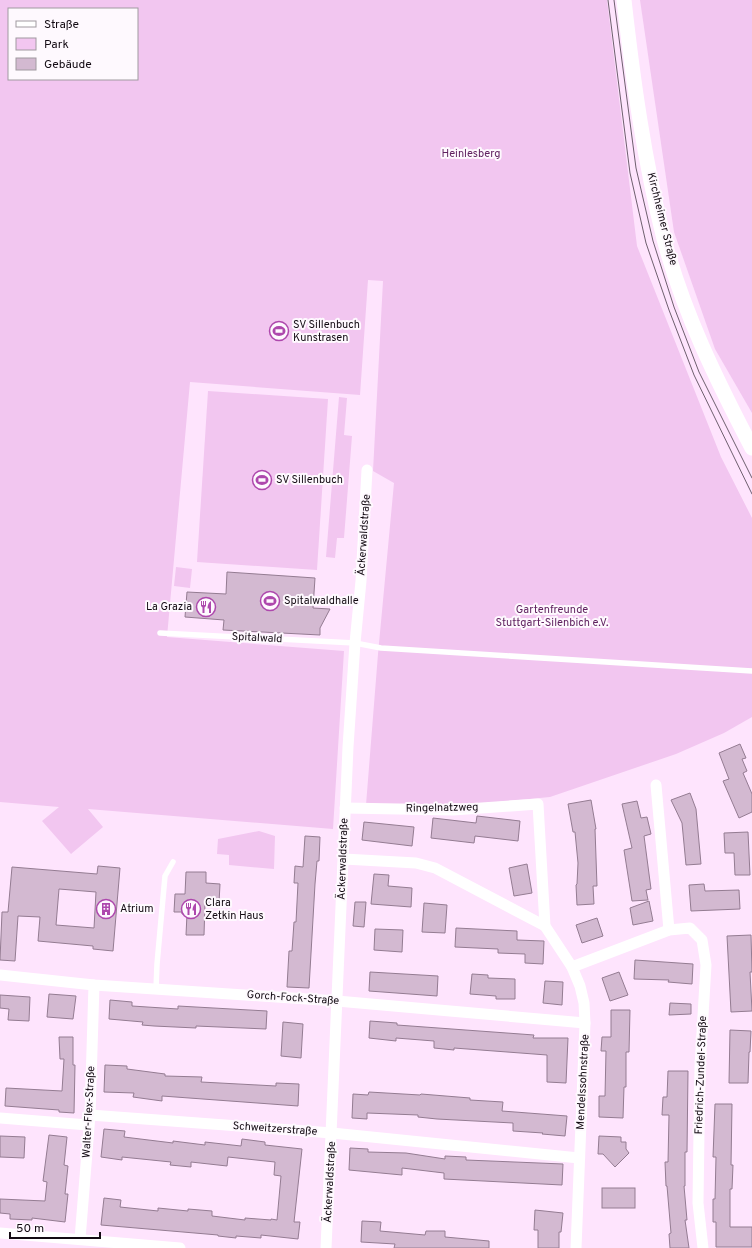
<svg xmlns="http://www.w3.org/2000/svg" width="752" height="1248" font-family="Overpass,sans-serif">
  <rect width="100%" height="100%" fill="#fee4fd"/>
  <!-- green -->
  <g fill="#f2c6f0" fill-rule="evenodd">
    <path d="M0,0H607L637,246L721,457L752,518V717L724,733L676,754L550,797L454,806L366,805L378,654L394,483L373,471L383,281L368,280L360,395L190,382L167,637L344,651L333,829L88,809L103,827L71,854L42,821L59,807L0,802ZM9,9H137V79H9Z"/>
    <path d="M640,0H752V413L715,349L674,232Z"/>
    <path d="M208,391L328,399L317,570L197,562Z"/>
    <path d="M339,397L347,398L344,435L352,436L344,538H337L335,558L326,557Z"/>
    <path d="M176,567L192,569L190,588L174,586Z"/>
    <path d="M259,831L275,836L274,869L229,865V855L217,854L218,839Z"/>
  </g>
  <!-- building -->
  <g fill="#d3b9d1" stroke="#947c92" fill-rule="evenodd">
    <path d="M227,572L315,578L313,608L330,609L320,628V635L223,630L224,620L185,617L187,592L226,594Z"/>
    <path d="M740,744L746,758L742,759L747,771L743,773L752,794V812L739,818L723,781L729,779L719,753Z"/>
    <path d="M690,793L696,809L701,864L686,865L682,823L671,800Z"/>
    <path d="M591,800L596,829H595L597,886H593L594,904L577,905L576,885L577,884L578,863L575,832H573L568,804Z"/>
    <path d="M637,801L641,818L647,817L651,834L644,836L651,889L646,890L648,900L632,901L624,850L632,848L622,804Z"/>
    <path d="M477,816L520,821L518,841L475,836L474,843L431,838L433,818L476,823Z"/>
    <path d="M364,822L414,827L412,846L362,840Z"/>
    <path d="M748,832L750,875H735L734,853H725L724,833Z"/>
    <path d="M305,836L320,837L319,861H317L315,884L309,988L287,987L289,951H292L294,922H296L298,883H294L295,866L303,867Z"/>
    <path d="M527,864L532,893L514,896L509,868Z"/>
    <path d="M98,866L120,868L113,951L93,949V946L38,941L40,917L18,916L15,961L0,960L2,912H8L12,867L97,874ZM59,889L96,892L94,928L56,925Z"/>
    <path d="M186,872H206V883L220,884L219,903H205L204,935H186L187,914H182V912H174L175,894H185Z"/>
    <path d="M374,874L389,875L388,886L412,888L411,907L371,904Z"/>
    <path d="M704,884L705,891L739,890L740,909L691,911L689,885Z"/>
    <path d="M649,901L653,921L633,925L630,908Z"/>
    <path d="M355,902H366L364,927L353,926Z"/>
    <path d="M424,903L447,905L445,933L422,932Z"/>
    <path d="M597,918L603,936L582,943L576,925Z"/>
    <path d="M456,928L517,931V940L544,941L543,964L525,963V954L498,953V949L455,947Z"/>
    <path d="M375,929L403,930L402,952L374,950Z"/>
    <path d="M751,935L752,972H750L752,1011L731,1012L727,936Z"/>
    <path d="M635,960L693,964L692,984L668,982L669,980L634,979Z"/>
    <path d="M370,972L438,976L437,996L369,991Z"/>
    <path d="M619,972L628,995L610,1001L602,978Z"/>
    <path d="M472,974L488,975V978L515,979V999H496V996L470,994Z"/>
    <path d="M545,981L563,982L562,1005L543,1003Z"/>
    <path d="M49,994L76,996L73,1019L47,1017Z"/>
    <path d="M0,995L30,997L29,1021L8,1020L9,1009L0,1008Z"/>
    <path d="M110,1000L132,1002V1006L178,1009V1006L267,1011L266,1029L196,1026V1028L154,1026L142,1025L143,1022L109,1019Z"/>
    <path d="M670,1003L691,1004V1014L669,1015Z"/>
    <path d="M611,1010H630L629,1052H626V1087H624L623,1118L599,1117V1096H605L606,1051H601L602,1037H611Z"/>
    <path d="M370,1021L397,1023V1025L534,1035L533,1038H568L566,1083L547,1082V1055L454,1048V1050L434,1048V1041L396,1038V1041L369,1038Z"/>
    <path d="M283,1022L303,1024L301,1058L281,1056Z"/>
    <path d="M730,1030L751,1031L750,1052H749L748,1083H729Z"/>
    <path d="M59,1037H73V1065H75L74,1113L59,1112V1110L5,1106L6,1088L62,1091L64,1059H60Z"/>
    <path d="M105,1065L127,1066V1069L165,1074V1076L202,1077L201,1082L276,1086V1083L299,1084L298,1106L162,1096V1101L133,1097L134,1093L104,1092Z"/>
    <path d="M668,1071H688L687,1152H685V1186H684L687,1220H685L689,1248H670L669,1234L671,1233L667,1186H666L665,1162H668L669,1115H662L663,1097H667Z"/>
    <path d="M369,1092L420,1095L421,1094L470,1098V1100L503,1102L502,1111L567,1116L565,1136L542,1134L543,1133L513,1131V1123L437,1119L418,1117V1115L367,1113V1119L352,1118L353,1094L368,1095Z"/>
    <path d="M715,1104H732L731,1165H733L732,1189H730V1227H752V1247H716V1222H713V1199H715L716,1157H713Z"/>
    <path d="M104,1129L125,1131L124,1137L173,1143V1141L205,1145V1142L241,1146L242,1139L265,1142V1145L302,1149L294,1222H300L298,1239L261,1235V1238L236,1236V1238L218,1236V1235L101,1225L104,1198L121,1200L120,1207L158,1211V1208L188,1211V1209L212,1211V1216L245,1220V1218L271,1220V1219L277,1220L281,1176L274,1175L275,1162L228,1157L227,1166L191,1162V1167L170,1165L171,1162L122,1157V1160L101,1157Z"/>
    <path d="M49,1135L67,1137L64,1165L68,1166L65,1194H68L65,1222L32,1218V1220L10,1219V1214L0,1213V1199L45,1201L47,1182L43,1181Z"/>
    <path d="M0,1136L25,1137L24,1158L0,1157Z"/>
    <path d="M599,1136L621,1137V1142H626V1149L629,1153L615,1167L603,1154H598Z"/>
    <path d="M350,1148L368,1149V1152L406,1153L445,1159V1156L466,1157V1160L563,1164L562,1185L444,1179V1173L402,1168V1175L349,1170Z"/>
    <rect x="602" y="1188" width="33" height="20"/>
    <path d="M535,1210L563,1213L561,1232H559V1248H538V1230H534Z"/>
    <path d="M362,1221L381,1222L380,1231L425,1235L426,1231H445V1237L489,1241V1248H394L395,1244L361,1242Z"/>
  </g>
  <g fill="none" stroke-linecap="round" stroke-linejoin="round">
    <!-- lane -->
    <g stroke="#fff" stroke-width="5.5">
      <path d="M160,633L355,643L381,648L752,671"/>
      <path d="M156,989L157,964L165,876L173,862"/>
    </g>
    <!-- street -->
    <g stroke="#fff" stroke-width="11">
      <path d="M656,785L669,930"/>
      <path d="M345,808L453,810L538,804L545,926L572,967L580,986L584,1003L585,1023L576,1248"/>
      <path d="M344,859L416,863L435,868L545,926"/>
      <path d="M572,967L669,930L690,928L702,940L706,965L700,1067L699,1132L698,1203L703,1248"/>
      <path d="M0,975L94,985L337,1001L585,1023"/>
      <path d="M90,1115L332,1133L579,1158"/>
      <path d="M0,1118L88,1125"/>
      <path d="M0,1233L180,1248"/>
      <path d="M80,1239L90,1115L94,985"/>
      <path d="M326,1248L348,747L355,643L361,581L367,470"/>
    </g>
    <!-- secondary -->
    <path stroke="#fff" stroke-width="15" d="M624,0C633,80 644,160 664,239C683,312 717,381 752,448"/>
    <!-- tram -->
    <g stroke="#6e5f6e" stroke-width="1">
      <path d="M608,0L630,173L646,243L669,310L694,375L752,494"/>
      <path d="M614,0L636,168L653,241L674,307L699,372L752,478"/>
    </g>
  </g>
  <!-- icons -->
  <defs>
    <g id="stadium-ring" transform="scale(1)"><circle r="9.5" fill="#fef9fe" stroke="#ae48ad" stroke-width="1.5"/><path d="M0-5a6.5 5 0 1 0 0 10a6.5 5 0 1 0 0-10ZM-3.5-1.8h7v3.6h-7Z" fill="#ae48ad"/></g>
    <g id="restaurant-ring" transform="scale(1)"><circle r="9.5" fill="#fef9fe" stroke="#ae48ad" stroke-width="1.5"/><path d="M-5-6h1v4h1v-4h1v4h1v-4h1v5L-1.5 .5V6h-2V.5L-5-1ZM5-6V6H3V1.5H1.5Q1.5-4 5-6Z" fill="#ae48ad"/></g>
    <g id="building-ring" transform="scale(1)"><circle r="9.5" fill="#fef9fe" stroke="#ae48ad" stroke-width="1.5"/><path d="M-4-6H4V6H1V3H-1V6H-4ZM-2.5-4.3h1.7v1.8h-1.7ZM.8-4.3h1.7v1.8H.8ZM-2.5-1h1.7V.8h-1.7ZM.8-1h1.7V.8H.8Z" fill="#ae48ad"/></g>
  </defs>
  <g fill-rule="evenodd">
    <use href="#stadium-ring" x="279" y="331"/>
    <use href="#stadium-ring" x="262" y="480"/>
    <use href="#stadium-ring" x="270" y="601"/>
    <use href="#restaurant-ring" x="206" y="607"/>
    <use href="#building-ring" x="106" y="909"/>
    <use href="#restaurant-ring" x="191" y="909"/>
  </g>
  <g text-anchor="middle" dominant-baseline="central" stroke-width="4" stroke-linejoin="round" paint-order="stroke">
    <!-- park labels -->
    <g font-size="11" fill="#602260" stroke="#fef9fe">
      <text x="471" y="154">Heinlesberg</text>
      <text x="552" y="610">Gartenfreunde<tspan x="552" dy="13">Stuttgart-Silenbich e.V.</tspan></text>
    </g>
    <!-- street labels -->
    <g font-size="11" fill="#130b13" stroke="#fef9fe">
      <text transform="translate(662 219) rotate(76)">Kirchheimer Straße</text>
      <text transform="translate(364 535) rotate(-86)">Äckerwaldstraße</text>
      <text transform="translate(257 638) rotate(3)">Spitalwald</text>
      <text transform="translate(442 808) rotate(-1)">Ringelnatzweg</text>
      <text transform="translate(343 859) rotate(-88)">Äckerwaldstraße</text>
      <text transform="translate(293 998) rotate(4)">Gorch-Fock-Straße</text>
      <text transform="translate(701 1075) rotate(-88)">Friedrich-Zundel-Straße</text>
      <text transform="translate(583 1082) rotate(-87)">Mendelssohnstraße</text>
      <text transform="translate(89 1112) rotate(-87)">Walter-Flex-Straße</text>
      <text transform="translate(275 1129) rotate(4)">Schweitzerstraße</text>
      <text transform="translate(330 1182) rotate(-87)">Äckerwaldstraße</text>
    </g>
    <!-- poi labels -->
    <g font-size="11" fill="#130b13" stroke="#fef9fe" text-anchor="start">
      <text x="293" y="325">SV Sillenbuch<tspan x="293" dy="13">Kunstrasen</tspan></text>
      <text x="276" y="480">SV Sillenbuch</text>
      <text x="284" y="601">Spitalwaldhalle</text>
      <text x="192" y="607" text-anchor="end">La Grazia</text>
      <text x="205" y="903">Clara<tspan x="205" dy="13">Zetkin Haus</tspan></text>
      <text x="120" y="909">Atrium</text>
    </g>
  </g>
  <!-- legend -->
  <rect x="8" y="8" width="130" height="72" fill="#fef9fe" stroke="#a09aa0"/>
  <rect x="16" y="21" width="20" height="6" fill="#ffffff" stroke="#a09aa0"/>
  <text x="44" y="28" font-size="12" fill="#130b13">Straße</text>
  <rect x="16" y="38" width="20" height="12" fill="#f2c6f0" stroke="#a09aa0"/>
  <text x="44" y="48" font-size="12" fill="#130b13">Park</text>
  <rect x="16" y="58" width="20" height="12" fill="#d3b9d1" stroke="#a09aa0"/>
  <text x="44" y="68" font-size="12" fill="#130b13">Gebäude</text>
  <!-- scale -->
  <path d="M10 1232v6h90v-6" fill="none" stroke="#130b13" stroke-width="2"/>
  <text x="16" y="1232" font-size="12" fill="#130b13" stroke="#fef9fe" stroke-width="3" paint-order="stroke">50 m</text>
</svg>
